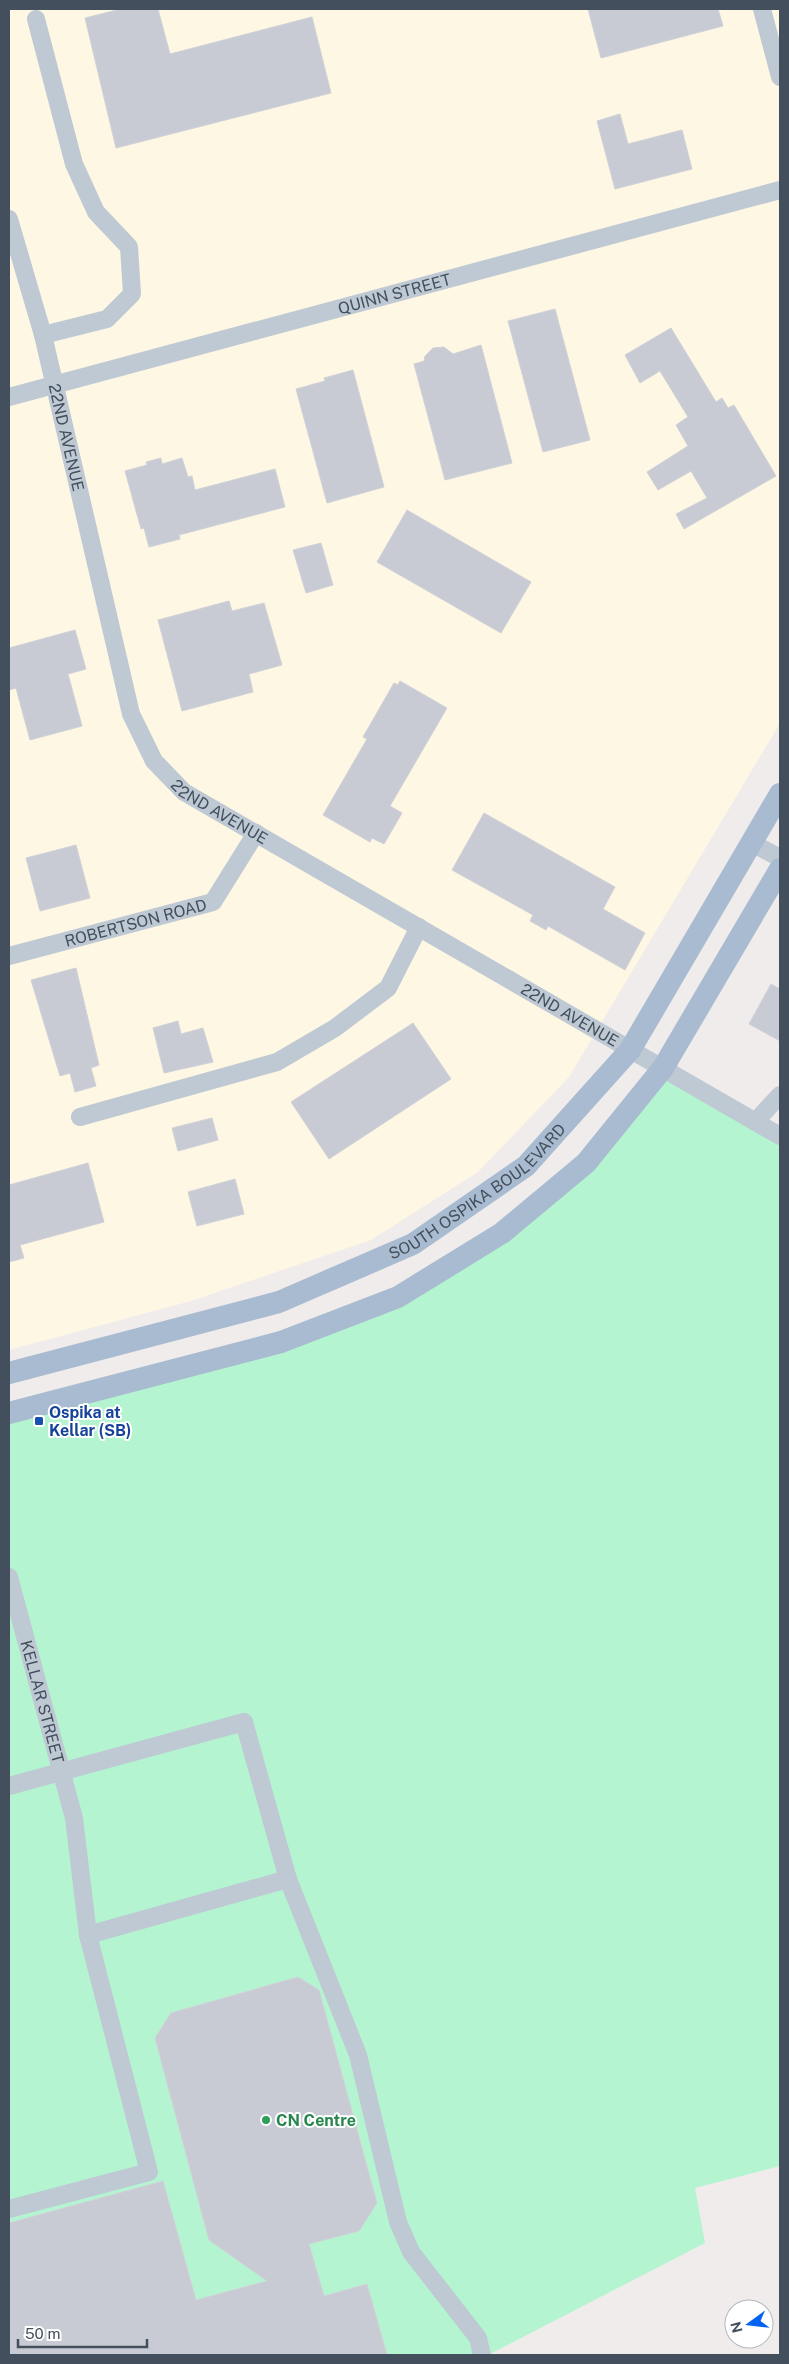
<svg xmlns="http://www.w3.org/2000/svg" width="789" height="2364" font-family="'Public Sans',sans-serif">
  <rect width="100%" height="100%" fill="#f0ecec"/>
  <!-- commercial -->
  <path fill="#fef7e3" d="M9,9H780V723L569,1077L478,1172L371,1240L191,1301L9,1350Z"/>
  <!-- green -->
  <path fill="#b5f4d0" d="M661,1073L780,1141V2166L695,2188L705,2243L488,2355H9V1415L261,1345L390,1295L501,1236Z"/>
  <!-- building -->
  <g fill="#c8cbd3" stroke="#d0d2d9">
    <path d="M121,9H158L170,54L312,17L331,93L116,148L85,18Z"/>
    <path d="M588,9H718L723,26L601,58Z"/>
    <path d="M620,114L628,144L682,130L692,169L615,189L597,121Z"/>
    <path d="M555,309L590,440L543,452L508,321Z"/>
    <path d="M671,328L716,402L722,398L728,408L734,405L776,476L684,529L676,514L707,498L691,471L658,490L647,472L688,446L676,425L688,417L660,371L640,383L625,355Z"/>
    <path d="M481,345L512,463L445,480L414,364L424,361L425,356L433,348L444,347L453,354Z"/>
    <path d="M353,370L384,487L327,503L296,389L325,381L324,378Z"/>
    <path d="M161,458L162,464L182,458L188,477L192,476L195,490L275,469L285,507L179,535L180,539L149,547L144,528L141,529L125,471L147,465L146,462Z"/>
    <path d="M407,510L531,582L501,633L377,562Z"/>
    <path d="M321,543L333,585L306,593L293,550Z"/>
    <path d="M229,601L232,611L264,603L282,665L249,674L253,692L182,711L158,620Z"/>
    <path d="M75,630L86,669L68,674L82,726L30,740L16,688L9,690V648Z"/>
    <path d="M400,681L447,708L390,806L402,813L384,844L372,838L370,842L323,815L367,739L363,737L394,683L398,685Z"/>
    <path d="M484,813L615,887L603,909L645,933L625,970L548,926L546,930L530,921L533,915L452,870Z"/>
    <path d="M76,845L90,898L40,911L26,858Z"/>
    <path d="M76,968L99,1065L91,1068L96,1086L75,1092L70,1073L60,1076L31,980Z"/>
    <path d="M771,984L780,989V1041L749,1024Z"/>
    <path d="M178,1021L181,1034L203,1028L213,1062L164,1073L153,1028Z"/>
    <path d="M413,1023L451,1079L329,1159L291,1102Z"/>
    <path d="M212,1118L218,1140L178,1151L172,1128Z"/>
    <path d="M88,1163L104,1222L20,1245L24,1258L9,1262V1185Z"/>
    <path d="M235,1179L244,1214L197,1226L188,1192Z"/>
    <path d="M298,1977L319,1990L377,2203L359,2231L309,2244L324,2296L367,2284L387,2355H9V2223L163,2181L196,2300L267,2281L209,2240L155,2038L171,2013Z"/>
  </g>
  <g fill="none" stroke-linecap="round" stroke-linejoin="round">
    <!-- minor -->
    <g stroke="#bec9d4" stroke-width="18">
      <path d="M762,9L780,77"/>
      <path d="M36,19L74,164L96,212L129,247L132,294L107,319L43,335"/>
      <path id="s1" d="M9,219L43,335L131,714L154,761L184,792L780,1136"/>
      <path id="s2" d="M9,397L780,190"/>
      <path d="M752,843L780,858"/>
      <path id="s3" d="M9,956L213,902L256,833"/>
      <path d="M80,1117L277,1062L335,1028L388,988L419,927"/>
      <path d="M755,1122L780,1095"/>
      <path id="s4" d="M9,1577L74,1818L88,1935L149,2172L9,2209"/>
      <path d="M9,1786L244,1722L288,1879L88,1935"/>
      <path d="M288,1879L358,2055L398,2222L411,2252L478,2338L482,2355"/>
    </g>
    <!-- major -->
    <g stroke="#a9bbd0" stroke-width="22">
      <path id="s5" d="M9,1373L279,1302L413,1244L526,1166L630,1050L780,794"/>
      <path d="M9,1413L281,1342L398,1297L502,1233L586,1163L663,1068L780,869"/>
    </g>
  </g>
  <!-- markers -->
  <rect fill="#1a4fb4" stroke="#fff" stroke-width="2" x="34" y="1416" width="10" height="10" rx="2.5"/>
  <circle fill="#2e9e5b" stroke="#fff" stroke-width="2" cx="266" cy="2120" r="5"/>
  <g text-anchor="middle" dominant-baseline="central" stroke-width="4" stroke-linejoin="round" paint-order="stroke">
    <!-- street labels -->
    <g font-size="16" fill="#434f5c" stroke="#fff">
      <text stroke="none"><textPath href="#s2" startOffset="399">QUINN STREET</textPath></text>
      <text stroke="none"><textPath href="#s1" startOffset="226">22ND AVENUE</textPath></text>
      <text stroke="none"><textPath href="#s1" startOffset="646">22ND AVENUE</textPath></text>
      <text stroke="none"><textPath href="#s3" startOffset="131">ROBERTSON ROAD</textPath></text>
      <text stroke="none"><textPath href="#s1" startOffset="1051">22ND AVENUE</textPath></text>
      <text stroke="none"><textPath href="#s5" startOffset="508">SOUTH OSPIKA BOULEVARD</textPath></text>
      <text stroke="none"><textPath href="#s4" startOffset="129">KELLAR STREET</textPath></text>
    </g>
    <!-- transit labels -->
    <g font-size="16" font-weight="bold" fill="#164399" stroke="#fff" text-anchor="start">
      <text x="49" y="1412">Ospika at<tspan x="49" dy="18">Kellar (SB)</tspan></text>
    </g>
    <!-- leisure labels -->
    <g font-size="16" font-weight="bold" fill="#27864d" stroke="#fff" text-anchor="start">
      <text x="276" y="2120">CN Centre</text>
    </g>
  </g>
  <!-- border -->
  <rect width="789" height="2364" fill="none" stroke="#434f5c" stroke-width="20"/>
  <!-- north arrow -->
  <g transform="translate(749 2324) rotate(255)"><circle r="24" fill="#ffffff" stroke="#b4b9be"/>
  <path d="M0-4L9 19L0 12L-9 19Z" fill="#0463f2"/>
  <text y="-8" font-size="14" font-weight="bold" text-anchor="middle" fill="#434f5c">N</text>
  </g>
  <!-- scale -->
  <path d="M18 2339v8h129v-8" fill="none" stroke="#434f5c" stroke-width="2.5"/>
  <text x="25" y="2339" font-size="15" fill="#434f5c" stroke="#ffffff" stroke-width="4" paint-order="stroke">50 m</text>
</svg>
